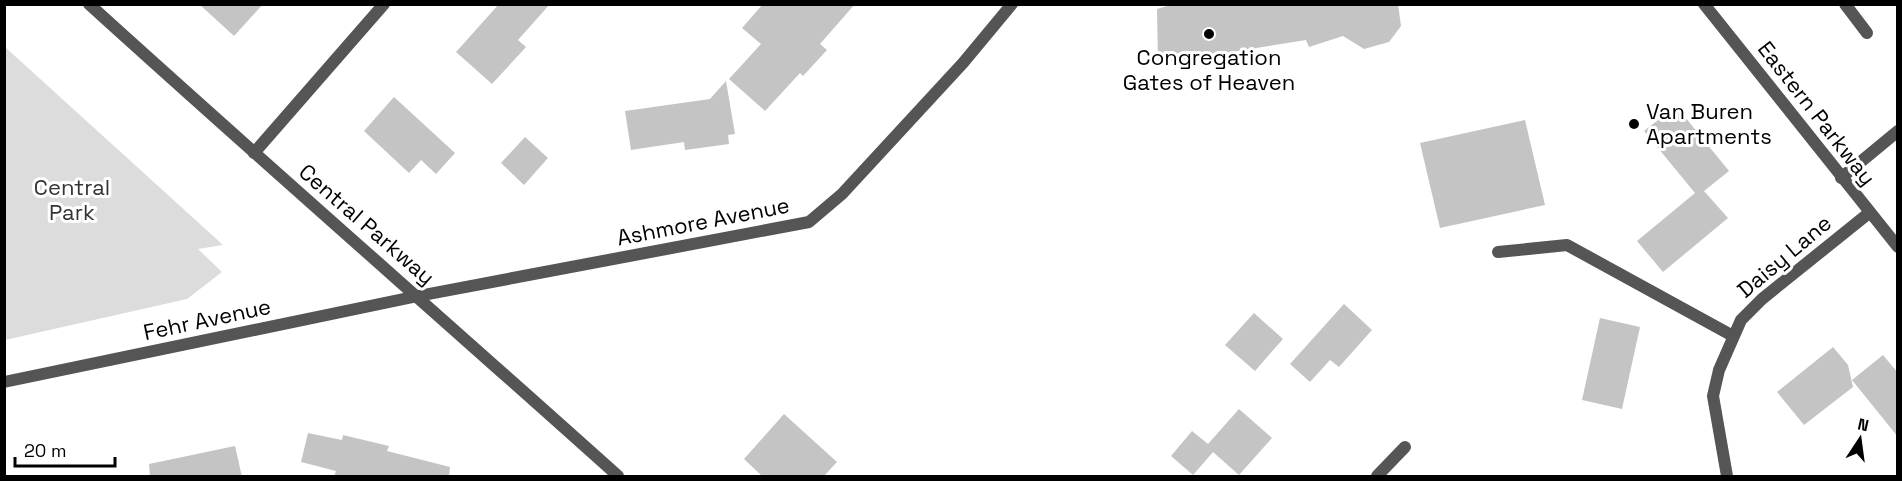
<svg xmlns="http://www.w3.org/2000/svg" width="1902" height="481" font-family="'Space Grotesk',sans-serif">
  <rect width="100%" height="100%" fill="#fff"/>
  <!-- green -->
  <path fill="#dcdcdc" d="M5,47L223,245L198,249L222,272L187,299L5,340Z"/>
  <!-- building -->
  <g fill="#c4c4c4">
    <path d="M199,4H263L234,36Z"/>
    <path d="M499,4H550L518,40L526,47L492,84L456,52Z"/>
    <path d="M763,4H855L820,44L827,50L803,76L800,73L765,111L729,79L761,44L742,28Z"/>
    <path d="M1174,4H1398L1401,26L1389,42L1364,49L1343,36L1309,47L1306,40L1158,64L1157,9Z"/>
    <path d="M726,81L735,134L728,135L729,144L685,150L684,142L631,150L625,111L710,99Z"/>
    <path d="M394,97L455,153L436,174L421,160L409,173L364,131Z"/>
    <path d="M1676,106L1729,171L1704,191L1728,218L1663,272L1637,241L1695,193L1644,131Z"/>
    <path d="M1525,120L1545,205L1440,228L1420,143Z"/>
    <path d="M525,137L548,158L524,185L501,163Z"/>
    <path d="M1344,304L1372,330L1339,367L1330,360L1310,382L1290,364Z"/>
    <path d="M1254,313L1283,339L1255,371L1225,345Z"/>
    <path d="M1600,318L1640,327L1622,409L1582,400Z"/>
    <path d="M1833,347L1848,365L1853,387L1804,425L1777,392Z"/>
    <path d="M1883,355L1898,373V437L1852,380Z"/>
    <path d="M1239,409L1272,438L1239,475L1213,452L1193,475L1171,456L1192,431L1208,444Z"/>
    <path d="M784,414L837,462L823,477H763L744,459Z"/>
    <path d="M308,433L342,440L343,435L389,446L387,451L450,467L449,477H334L336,471L301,462Z"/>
    <path d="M235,446L242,477H150L149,464Z"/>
  </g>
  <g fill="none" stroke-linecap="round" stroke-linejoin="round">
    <!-- service -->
    <g stroke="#555" stroke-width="12">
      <path d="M1845,4L1867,33"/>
      <path d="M1841,178L1898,131"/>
      <path d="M1498,252L1567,245L1733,336"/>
    </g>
    <!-- minor -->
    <g stroke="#555" stroke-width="12">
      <path d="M89,4C264,163 442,318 618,476"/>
      <path d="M1704,4L1898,247"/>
      <path d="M254,153L384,4"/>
      <path d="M4,382L418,296L809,222L842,194L963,63L1012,4"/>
      <path d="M1377,476L1405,447"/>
      <path d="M1727,476L1713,396L1719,370L1741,320L1762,299L1869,213"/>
    </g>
  </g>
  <!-- markers -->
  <g fill="#000" stroke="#fff" stroke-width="2">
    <circle cx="1209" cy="34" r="6"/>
    <circle cx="1634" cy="124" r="6"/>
  </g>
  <g text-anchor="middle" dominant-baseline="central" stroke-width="6" stroke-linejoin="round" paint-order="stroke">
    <!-- poi labels -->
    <g font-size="22" fill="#000" stroke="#fff">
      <text x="1209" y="57">Congregation<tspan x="1209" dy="25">Gates of Heaven</tspan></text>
      <text x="1646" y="111" text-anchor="start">Van Buren<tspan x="1646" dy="25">Apartments</tspan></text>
    </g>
    <!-- street labels -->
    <g font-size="22" fill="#000" stroke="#fff">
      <text transform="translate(1817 113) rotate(52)">Eastern Parkway</text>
      <text transform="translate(703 221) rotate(-11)">Ashmore Avenue</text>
      <text transform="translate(367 224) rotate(41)">Central Parkway</text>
      <text transform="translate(1784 256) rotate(-40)">Daisy Lane</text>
      <text transform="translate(207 319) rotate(-12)">Fehr Avenue</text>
    </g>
    <!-- park labels -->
    <g font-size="22" fill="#333" stroke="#fff">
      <text x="72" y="187">Central<tspan x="72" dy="25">Park</tspan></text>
    </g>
  </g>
  <!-- border -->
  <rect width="1902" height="481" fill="none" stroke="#000000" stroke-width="12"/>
  <!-- north arrow -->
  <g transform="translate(1860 439) rotate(13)" stroke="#ffffff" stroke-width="4.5" paint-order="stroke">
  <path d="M0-4.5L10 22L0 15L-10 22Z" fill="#000000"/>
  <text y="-9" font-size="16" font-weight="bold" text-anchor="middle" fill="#000000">N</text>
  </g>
  <!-- scale -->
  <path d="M15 457v9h100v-9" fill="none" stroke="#000000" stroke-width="3"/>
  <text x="24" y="457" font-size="18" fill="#000000" stroke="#ffffff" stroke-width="4.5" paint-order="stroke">20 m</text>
</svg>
